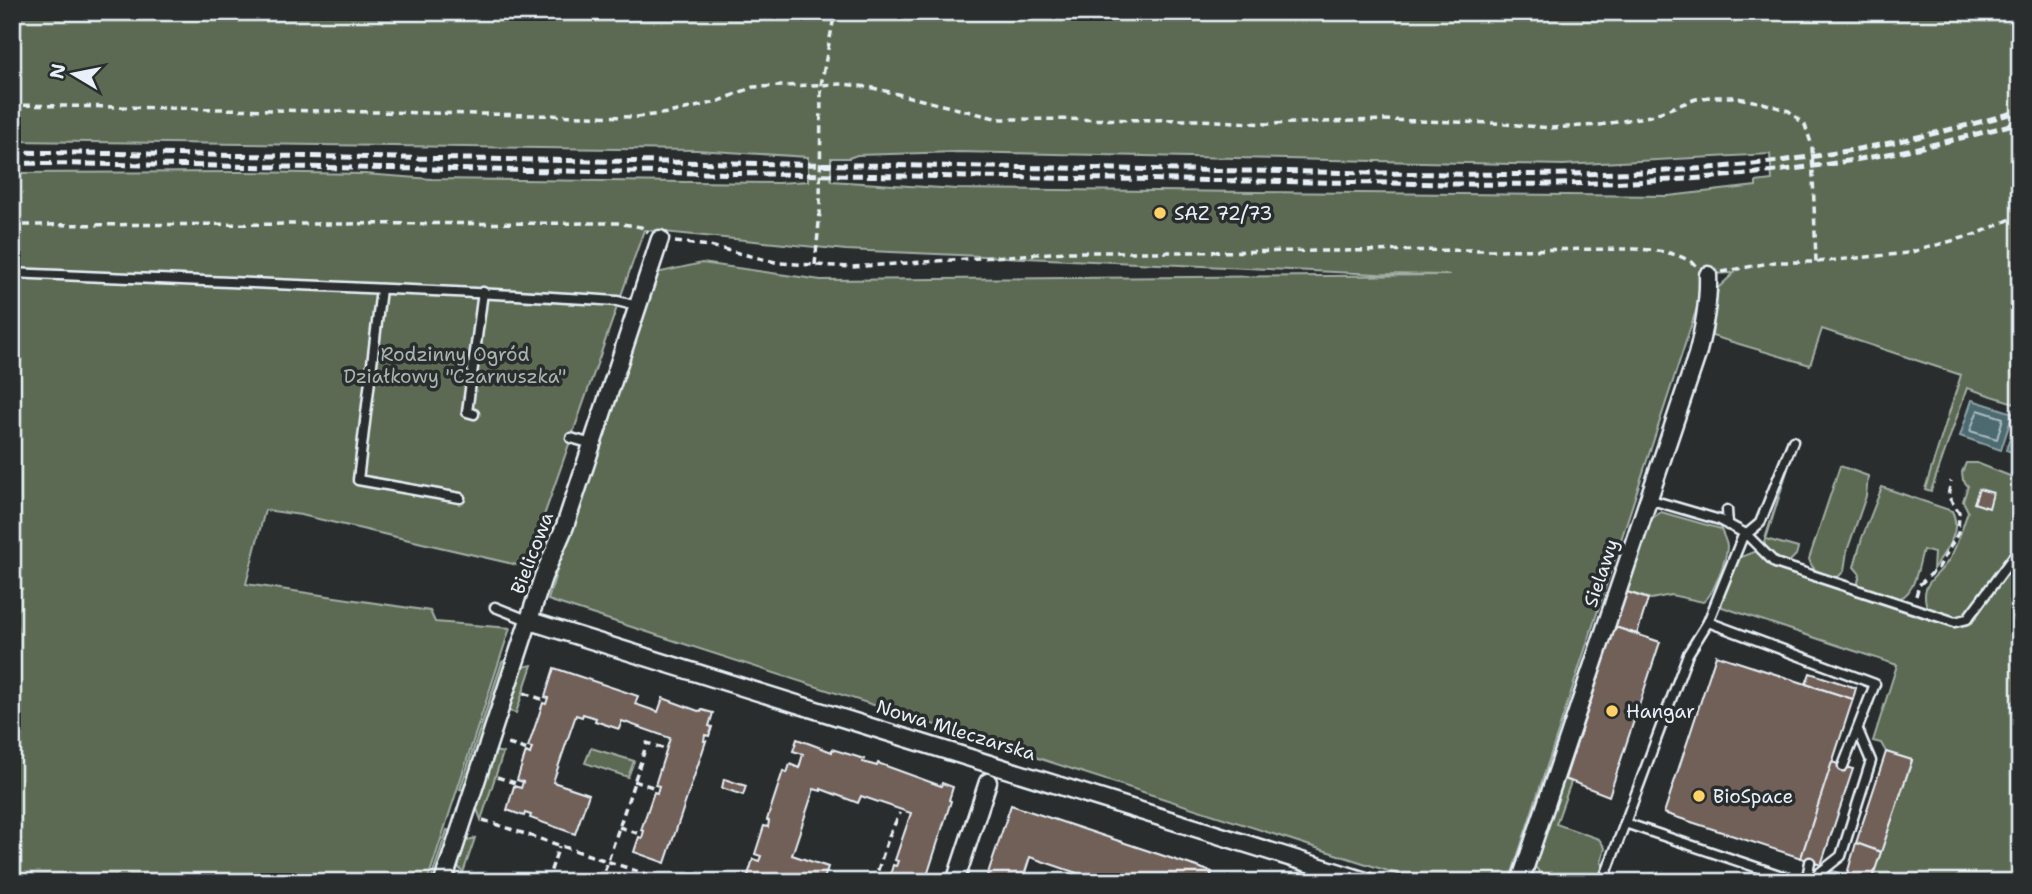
<svg xmlns="http://www.w3.org/2000/svg" width="2032" height="894" font-family="'Shantell Sans',sans-serif">
  <rect width="100%" height="100%" fill="#2a2d2e"/>
  <filter id="ink" filterUnits="userSpaceOnUse"><feTurbulence type="fractalNoise" baseFrequency=".0143" numOctaves="2"/><feDisplacementMap in="SourceGraphic" scale="14" xChannelSelector="R" yChannelSelector="G"/><feConvolveMatrix kernelMatrix="1 2 1 2 8 2 1 2 1" color-interpolation-filters="sRGB"/></filter>
  <g filter="url(#ink)">
    <!-- green -->
    <g fill="#5c6b53" stroke="#a2aea6" stroke-width="2" fill-rule="evenodd">
      <path d="M12,12H2020V405L1967,388L1931,491L1925,489L1961,375L1822,329L1810,365L1712,336L1718,288L1734,273L1708,274L1509,882H1422L548,600L647,275L702,263L821,280L1450,275L1378,274L846,250L644,230L526,567L301,515L265,510L246,584L430,611L435,622L510,628L427,882H12V589H23L12,583V173L242,172L364,174L432,179L778,183L808,181V157L696,150L12,141ZM958,152L1563,165L1770,154L1772,180L1756,182V186L1668,196L957,189L831,181V158H849L857,155Z"/>
      <path d="M1793,452L1766,539L1798,548L1796,555L1789,562C1776,562 1767,554 1764,542Z"/>
      <path d="M1966,463H1977L2020,480V539L1966,614C1952,620 1942,615 1928,610C1917,581 1938,579 1950,558C1958,543 1963,527 1968,511L1963,501L1968,486L1963,480L1962,472Z"/>
      <path d="M1840,466L1868,476L1866,496L1847,551L1844,571L1836,579C1823,575 1813,573 1809,559Z"/>
      <path d="M1882,487L1952,511C1963,531 1944,553 1933,569L1934,553L1923,550C1918,565 1915,600 1894,599C1884,599 1871,592 1861,589L1858,582L1860,574L1854,567L1862,538Z"/>
      <path d="M1661,512L1721,529C1723,535 1726,540 1727,546C1727,559 1713,596 1703,602L1671,595L1651,599L1628,592L1566,780L1571,782L1556,824L1599,839L1605,848L1601,863L1603,864L1597,882H1547L1533,864L1645,530L1651,519Z"/>
      <path d="M1756,551L1777,569L1951,627L1972,623L2020,554V882H1866L1871,881L1912,761L1886,752L1881,743L1873,741L1897,665L1722,607L1721,602L1736,559Z"/>
      <path d="M508,659L464,790L460,789L502,662Z"/>
      <path d="M532,665L516,713L509,711L523,667Z"/>
      <path d="M591,748L634,761L628,777L585,763Z"/>
      <path d="M495,751L503,753L481,820L476,806Z"/>
      <path d="M447,830L450,831L434,882H430Z"/>
      <path d="M475,838L463,873L457,865L465,841Z"/>
      <path d="M1828,869L1850,877L1849,882H1818Z"/>
    </g>
    <!-- water -->
    <g fill="#4e6b71" stroke="#8ca1a7" stroke-width="2">
      <path d="M1972,400L2013,413L2001,450L1960,436Z"/>
      <path d="M2018,415L2020,416V455L2006,450Z"/>
    </g>
    <g fill="none" stroke-linecap="round" stroke-linejoin="round">
      <!-- shore -->
      <path stroke="#aabbc2" stroke-width="2" d="M1978,410L2003,418L1997,439L1970,431Z"/>
    </g>
    <!-- building -->
    <g fill="#716058" stroke="#e8f1f8" stroke-width="2">
      <path d="M1979,489L1993,493L1989,508L1974,503Z"/>
      <path d="M1627,592L1648,599L1637,634L1615,627Z"/>
      <path d="M1615,627L1660,642L1609,796L1565,779Z"/>
      <path d="M1716,655L1853,699L1801,858L1664,813Z"/>
      <path d="M554,668L638,696L635,704L658,712L663,698L701,712L702,710L713,713L709,726L712,727L709,736L705,735L704,741H706L665,863L634,852L639,837L642,838L644,831L641,830L654,792L657,793L659,786L655,785L670,738L622,721L619,729L595,721L596,718L583,714L582,717L576,715L553,782L589,794L575,834L530,818L531,815L525,813L524,816L507,810L514,786L521,788L523,782L517,780L526,752L530,754L532,748L528,747L543,703L546,704L548,698L545,697Z"/>
      <path d="M1810,673L1856,688L1853,699L1806,684Z"/>
      <path d="M797,739L832,752V749L864,759L863,762L877,766L878,763L941,786L942,783L953,787L949,800L951,801L925,882H888L893,865L896,866L898,861L895,860L911,813L861,796L858,803L821,789V791L814,789L792,855L828,867L823,882H746L753,859L759,861L761,856L755,854L764,826L768,827L769,821L767,820L783,771L787,773L790,764L799,768L803,754L793,751Z"/>
      <path d="M1886,752L1912,760L1881,852L1856,843Z"/>
      <path d="M1832,762L1853,769L1821,865L1801,858Z"/>
      <path d="M724,779L746,786L743,795L722,788Z"/>
      <path d="M1011,805L1212,872L1209,882H1103L1030,857L1022,882H985Z"/>
      <path d="M1856,843L1881,852L1871,882L1847,874Z"/>
      <path d="M1694,876L1712,882H1692Z"/>
    </g>
    <g fill="none" stroke-linecap="round" stroke-linejoin="round">
      <!-- lane casing -->
      <g stroke="#e8f1f8" stroke-width="13">
        <g id="lane">
          <path d="M12,273C214,282 416,288 617,301L637,306"/>
          <path d="M381,289L358,480L460,498"/>
          <path d="M474,414L467,412L483,292"/>
          <path d="M571,438L592,444"/>
          <path d="M1793,441L1760,523L1742,538L1708,622L1875,684L1843,766"/>
          <path d="M2017,474L2020,476"/>
          <path d="M1648,499L1720,520L1746,534L1775,563L1955,622L1967,619L2020,548"/>
          <path d="M1727,510L1728,525"/>
          <path d="M495,607L530,621"/>
          <path d="M1625,823L1688,654L1708,622"/>
          <path d="M1603,882L1625,823L1800,882"/>
          <path d="M1806,882L1810,862"/>
          <path d="M1808,882L1841,856L1871,761L1858,730"/>
        </g>
      </g>
      <!-- street casing -->
      <g stroke="#e8f1f8" stroke-width="21">
        <g id="street">
          <path d="M530,621L1369,882"/>
          <path d="M443,882L543,577L565,526L660,239"/>
          <path d="M955,882L988,782"/>
          <path d="M1520,882L1697,355C1704,328 1709,303 1708,275"/>
        </g>
      </g>
      <!-- path -->
      <g stroke="#e8f1f8" stroke-width="3.5" stroke-dasharray="7 5" stroke-linecap="butt">
        <path d="M12,105L637,117L668,113L717,102L753,87L843,84L869,87L999,119L1200,120L1268,124L1383,120L1494,123L1551,128L1600,125L1650,116L1696,99L1710,97H1733L1763,103L1789,111L1805,125L1812,146L1816,262"/>
        <path d="M12,225L617,223L641,227L648,232"/>
        <path d="M675,242L710,246L779,263L852,267L1065,252H1177L1635,249C1656,250 1679,252 1697,266"/>
        <path d="M815,265L820,212L821,85L835,12"/>
        <path d="M1722,272L1774,262H1816L1908,253L1977,234L2020,215"/>
        <path d="M1916,596L1919,585L1939,567L1958,533L1959,512L1948,496L1951,481"/>
        <path d="M524,693L544,700"/>
        <path d="M508,744L528,750"/>
        <path d="M497,777L518,784"/>
        <path d="M634,781L653,787"/>
        <path d="M483,820L670,882"/>
        <path d="M619,827L637,833"/>
        <path d="M547,882L559,846"/>
        <path d="M601,882L647,743L665,749"/>
        <path d="M874,882L889,836L900,813"/>
      </g>
      <!-- lane -->
      <use href="#lane" stroke="#2a2d2e" stroke-width="8"/>
      <!-- street -->
      <use href="#street" stroke="#2a2d2e" stroke-width="16"/>
      <!-- rail -->
      <g stroke="#e8f1f8" stroke-width="5" stroke-dasharray="10 5" stroke-linecap="butt">
        <path d="M12,152L1445,174C1544,175 1644,175 1743,165C1837,156 1929,137 2020,111"/>
        <path d="M12,163L1455,184C1651,186 1830,178 2020,122"/>
      </g>
    </g>
  </g>
  <!-- markers -->
  <g fill="#ffd166" stroke="#2a2d2e" stroke-width="2.5">
    <circle cx="1160" cy="213" r="7"/>
    <circle cx="1612" cy="711" r="7"/>
    <circle cx="1699" cy="796" r="7"/>
  </g>
  <g text-anchor="middle" dominant-baseline="central" stroke-width="7" stroke-linejoin="round" paint-order="stroke">
    <!-- poi labels -->
    <g font-size="19" fill="#e8f1f8" stroke="#2a2d2e" text-anchor="start">
      <text x="1174" y="213">SAZ 72/73</text>
      <text x="1626" y="711">Hangar</text>
      <text x="1713" y="796">BioSpace</text>
    </g>
    <!-- park labels -->
    <g font-size="19" fill="#a9b5ae" stroke="#2a2d2e">
      <text x="455" y="354">Rodzinny Ogród<tspan x="455" dy="22">Działkowy "Czarnuszka"</tspan></text>
    </g>
    <!-- street labels -->
    <g font-size="19" fill="#e8f1f8" stroke="#2a2d2e">
      <text transform="translate(532 553) rotate(-69)">Bielicowa</text>
      <text transform="translate(1601 573) rotate(-71)">Sielawy</text>
      <text transform="translate(956 730) rotate(17)">Nowa Mleczarska</text>
    </g>
  </g>
  <!-- margin -->
  <rect width="2032" height="894" fill="none" stroke="#2a2d2e" stroke-width="42"/>
  <rect x="21" y="21" width="1990" height="852" fill="none" stroke="#e8f1f8" stroke-width="2.5" filter="url(#ink)"/>
  <!-- north arrow -->
  <g transform="translate(74 74) rotate(280)" stroke="#2a2d2e" stroke-width="5" paint-order="stroke">
  <path d="M0-5L12 26L0 18L-12 26Z" fill="#e8f1f8"/>
  <text y="-10" font-size="19" font-weight="bold" text-anchor="middle" fill="#e8f1f8">N</text>
  </g>
</svg>
